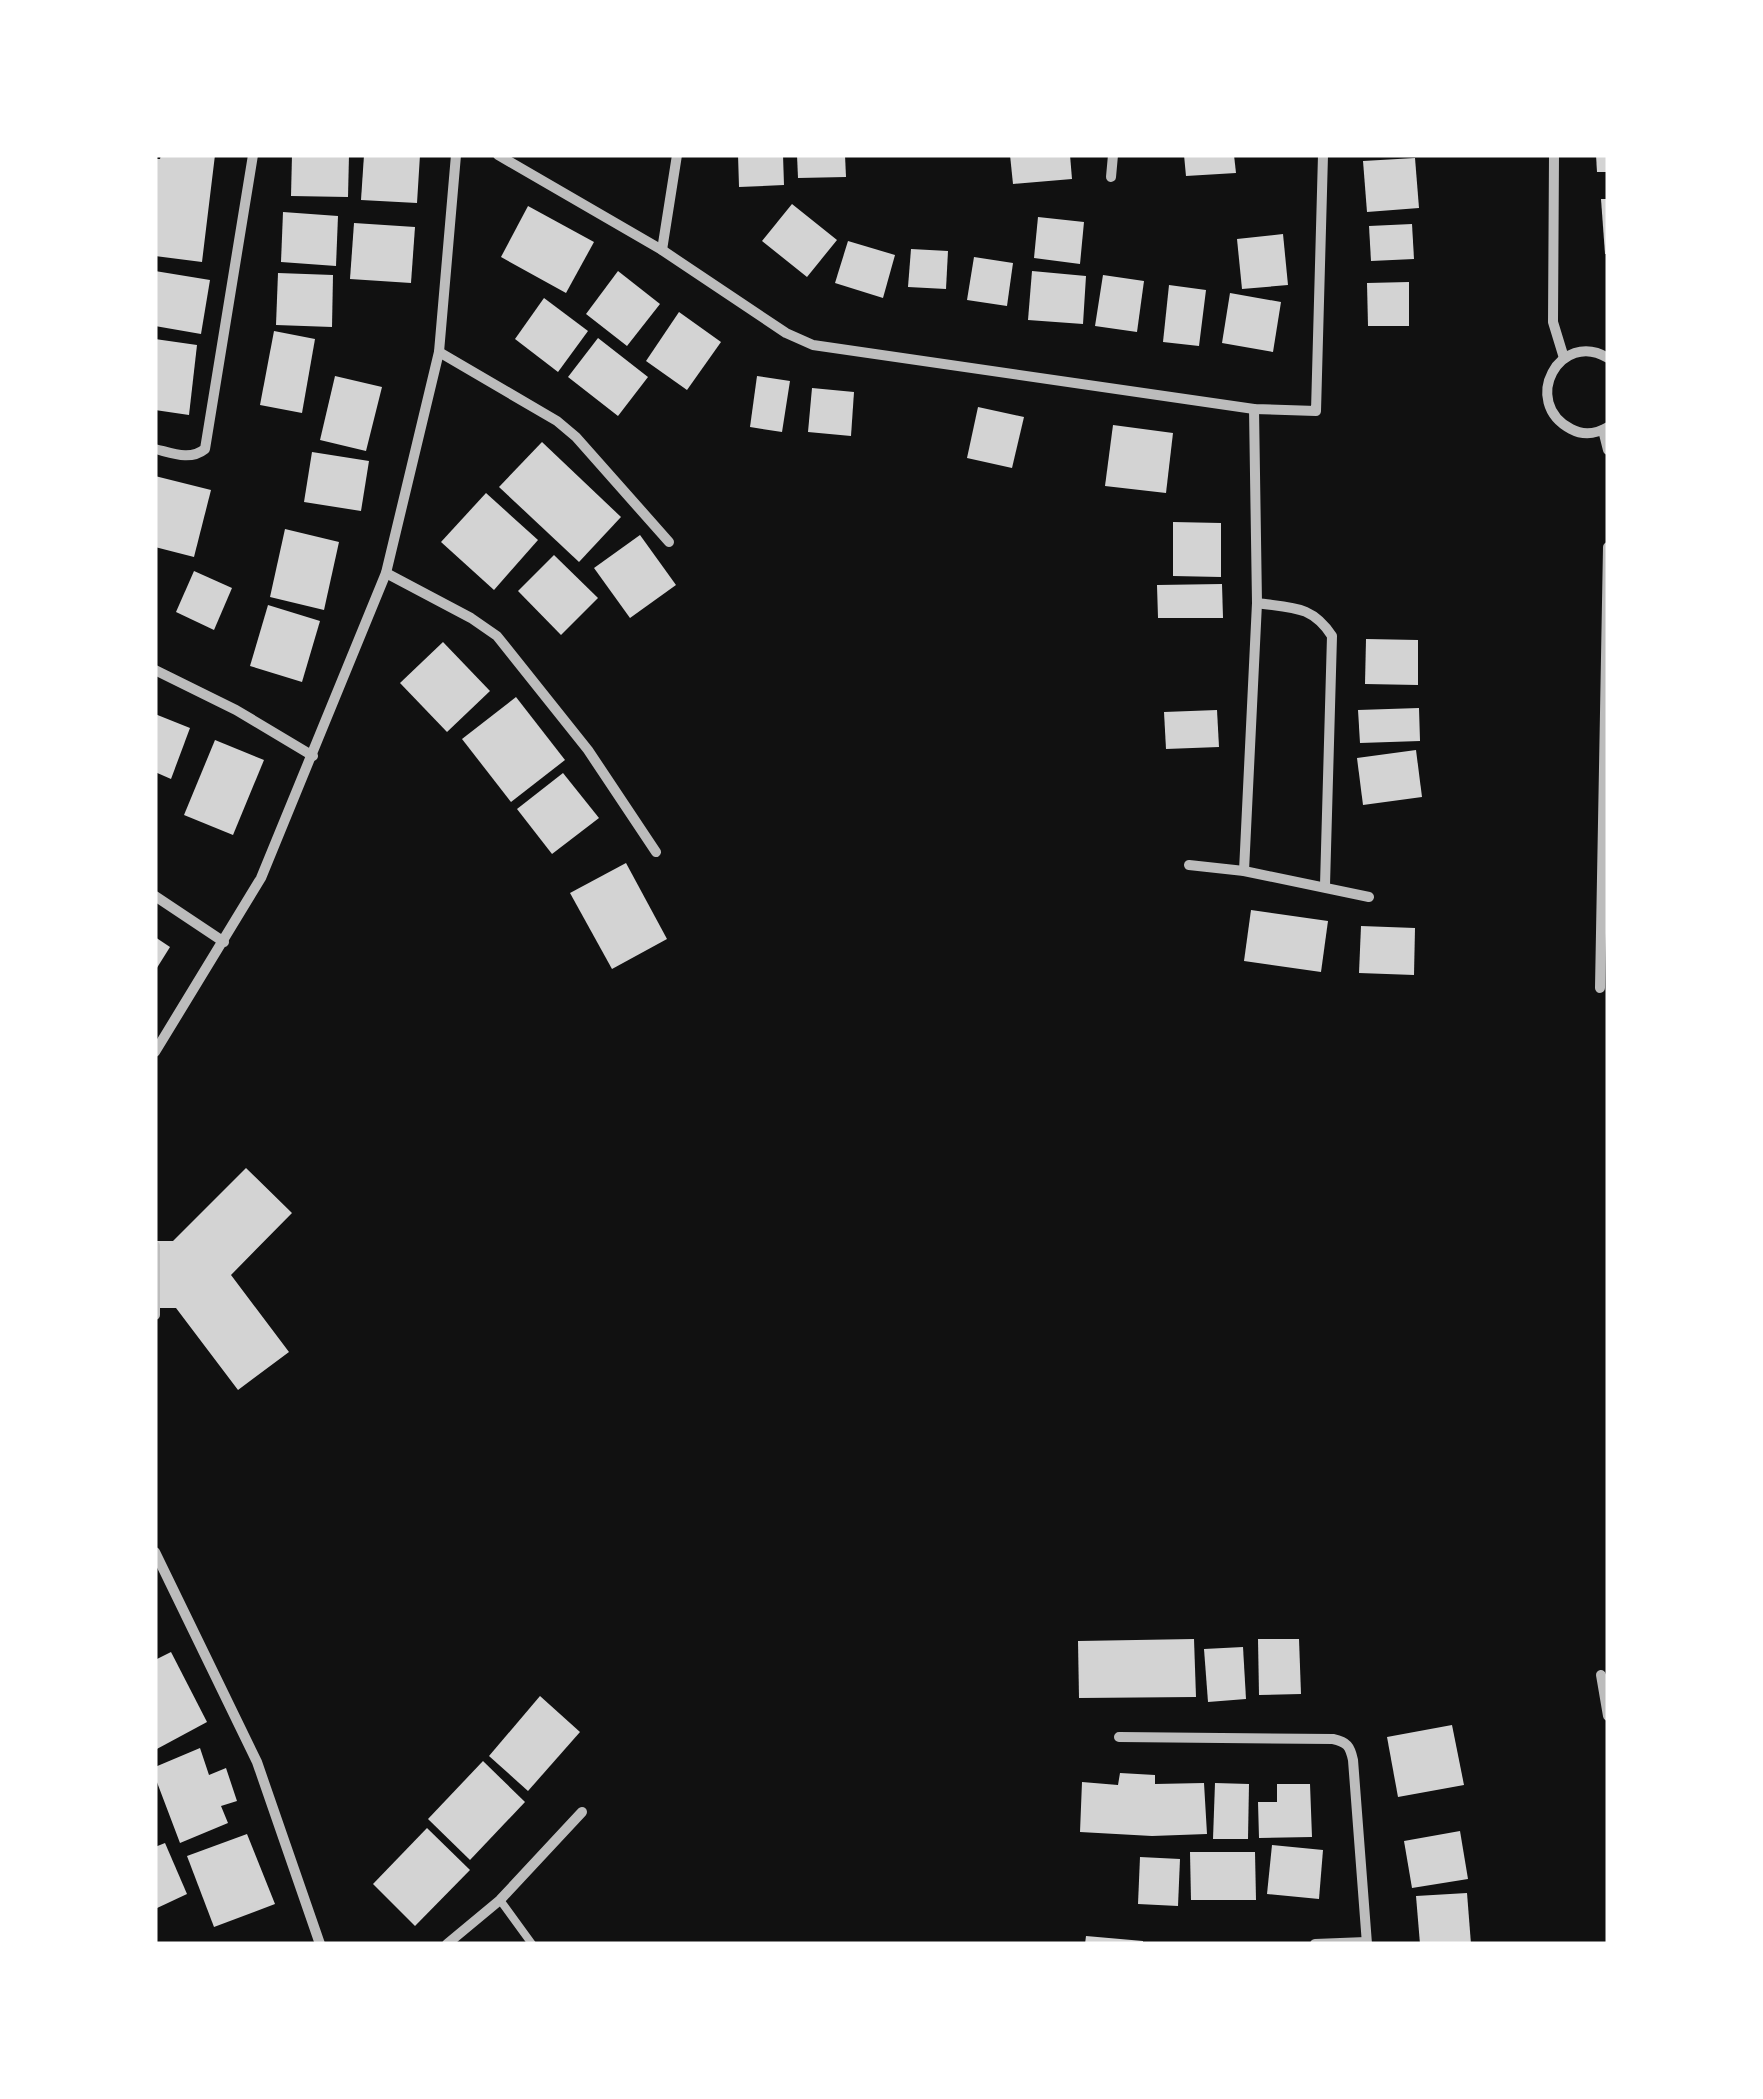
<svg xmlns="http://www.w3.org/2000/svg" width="1763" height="2099" font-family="'Titillium Web',sans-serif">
  <rect width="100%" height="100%" fill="#111"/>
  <!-- building -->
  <g fill="#d3d3d3">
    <path d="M161,155H215L202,262L155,256V159H160Z"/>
    <path d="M292,155H349L348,197L291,196Z"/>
    <path d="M364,155H420L417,203L361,200Z"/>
    <path d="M738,155H783L784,185L739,187Z"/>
    <path d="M797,155H845L846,177L798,178Z"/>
    <path d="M1010,155H1070L1072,179L1013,184Z"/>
    <path d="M1184,155H1234L1236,173L1186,176Z"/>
    <path d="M1596,155H1608V172H1597Z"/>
    <path d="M1415,158L1419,208L1367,212L1363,161Z"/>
    <path d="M1601,199H1608V254H1605Z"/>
    <path d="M792,204L837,240L807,277L762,241Z"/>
    <path d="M528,206L594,242L566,293L501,257Z"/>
    <path d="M283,212L338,216L336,266L281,262Z"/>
    <path d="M1038,217L1084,222L1080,264L1034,258Z"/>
    <path d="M354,223L415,227L411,283L350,279Z"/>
    <path d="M1412,224L1414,259L1371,261L1369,226Z"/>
    <path d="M1283,234L1288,285L1242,289L1237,239Z"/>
    <path d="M848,241L895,255L883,298L835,283Z"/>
    <path d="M911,249L948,251L946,289L908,287Z"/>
    <path d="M974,257L1013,263L1007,306L967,300Z"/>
    <path d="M155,271L210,280L201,334L155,326Z"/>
    <path d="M618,271L660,304L627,346L586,314Z"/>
    <path d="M1032,271L1086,276L1083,324L1028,320Z"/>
    <path d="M278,273L333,275L332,327L276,325Z"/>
    <path d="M1103,275L1144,281L1137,332L1095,326Z"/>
    <path d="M1409,282V326H1368L1367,283Z"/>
    <path d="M1169,285L1206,290L1199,346L1163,342Z"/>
    <path d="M1230,293L1281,302L1273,352L1222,343Z"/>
    <path d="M544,298L588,331L558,372L515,339Z"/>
    <path d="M679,312L721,342L687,390L646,361Z"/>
    <path d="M274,331L315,339L302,413L260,405Z"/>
    <path d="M598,338L648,377L618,416L568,377Z"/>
    <path d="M155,339L197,345L189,415L155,410Z"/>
    <path d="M335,376L382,387L366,451L320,440Z"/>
    <path d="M757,376L790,381L782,432L750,427Z"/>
    <path d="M812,388L854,392L851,436L808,432Z"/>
    <path d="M978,407L1024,417L1012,468L967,458Z"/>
    <path d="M1113,425L1173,433L1166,493L1105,486Z"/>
    <path d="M542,442L621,517L579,562L499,487Z"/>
    <path d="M312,452L369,461L361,511L304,502Z"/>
    <path d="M155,476L211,490L194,557L155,547Z"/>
    <path d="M486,493L538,540L494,590L441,542Z"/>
    <path d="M1173,522L1221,523V577L1173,576Z"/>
    <path d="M285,529L339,542L324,610L270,597Z"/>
    <path d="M640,535L676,585L630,618L594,568Z"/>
    <path d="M554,555L598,598L561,635L518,591Z"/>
    <path d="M194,571L232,588L214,630L176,612Z"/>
    <path d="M1222,584L1223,618H1158L1157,585Z"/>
    <path d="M268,605L320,621L302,682L250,666Z"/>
    <path d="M1366,639L1418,640V685L1365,684Z"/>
    <path d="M443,642L490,691L447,732L400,683Z"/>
    <path d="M516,697L565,760L511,802L462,739Z"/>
    <path d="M1419,708L1420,741L1360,743L1358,710Z"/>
    <path d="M1217,710L1219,747L1166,749L1164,712Z"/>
    <path d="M155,714L190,728L171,779L155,772Z"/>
    <path d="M215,740L264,760L233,835L184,815Z"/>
    <path d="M1416,750L1422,797L1363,805L1357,758Z"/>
    <path d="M563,773L599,818L552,854L517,809Z"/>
    <path d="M626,863L667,939L612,969L570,893Z"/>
    <path d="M1251,910L1328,921L1321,972L1244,961Z"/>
    <path d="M1361,926L1415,928L1414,975L1359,973Z"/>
    <path d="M155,937L170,947L155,971Z"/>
    <path d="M246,1168L292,1213L231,1275L289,1352L238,1390L176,1308H155V1241H173Z"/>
    <path d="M1194,1639L1196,1697L1079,1698L1078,1641Z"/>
    <path d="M1258,1639H1299L1301,1694L1259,1695Z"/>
    <path d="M1243,1647L1246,1699L1208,1702L1204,1649Z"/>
    <path d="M171,1652L207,1722L155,1750V1660Z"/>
    <path d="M540,1696L580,1732L528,1791L489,1756Z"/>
    <path d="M1452,1725L1464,1785L1398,1797L1387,1737Z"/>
    <path d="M200,1748L209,1775L226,1768L237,1801L221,1806L228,1823L180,1843L155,1777V1767Z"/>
    <path d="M483,1761L525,1802L470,1860L428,1819Z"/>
    <path d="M1120,1773L1155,1775V1784L1204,1783L1207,1834L1152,1836L1080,1832L1082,1782L1118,1785Z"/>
    <path d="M1215,1783L1249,1784L1248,1839H1213Z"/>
    <path d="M1277,1784H1310L1312,1837L1259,1838L1258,1802H1277Z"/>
    <path d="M427,1828L470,1870L415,1926L373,1884Z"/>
    <path d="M1460,1831L1468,1879L1412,1888L1404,1841Z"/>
    <path d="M247,1834L275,1904L214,1927L187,1856Z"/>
    <path d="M165,1843L187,1894L155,1909V1847Z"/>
    <path d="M1272,1845L1323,1850L1319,1899L1267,1894Z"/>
    <path d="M1190,1852H1255L1256,1900H1191Z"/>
    <path d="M1140,1857L1180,1859L1178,1906L1138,1904Z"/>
    <path d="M1467,1893L1471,1944H1420L1416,1896Z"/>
    <path d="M1086,1936L1143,1941V1944H1085Z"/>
  </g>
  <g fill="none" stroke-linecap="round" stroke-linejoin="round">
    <!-- service -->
    <path stroke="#bcbcbc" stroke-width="8" d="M500,1900L532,1944"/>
    <!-- minor -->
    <g stroke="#bcbcbc" stroke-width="10">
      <path d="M498,155L662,250L786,333L813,345L1254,409L1316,411L1323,155"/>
      <path d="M1554,155L1553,322L1564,358"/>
      <path d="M1111,177L1113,155"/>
      <path d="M662,250L677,155"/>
      <path d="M439,352L557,421L576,437L669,542"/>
      <path d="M1608,358C1560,329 1520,402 1571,429C1584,436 1596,434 1608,427"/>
      <path d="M1603,430L1608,450"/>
      <path d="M155,449C172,453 190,461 205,449L253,155"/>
      <path d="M386,573L471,618L497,636L588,750L656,852"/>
      <path d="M1257,603C1292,608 1312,605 1332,636L1325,885"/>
      <path d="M155,670L236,710L313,756"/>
      <path d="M1189,865L1244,871L1369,897"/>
      <path d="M1244,871L1257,603L1254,409"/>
      <path d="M155,896L224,942"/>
      <path d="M1600,988L1608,547"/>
      <path d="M155,1052L261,878L386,573L439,352L456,155"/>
      <path d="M155,1246V1315"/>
      <path d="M155,1552L257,1762L320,1944"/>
      <path d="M1601,1675L1608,1716"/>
      <path d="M1119,1737L1333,1739C1347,1742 1350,1746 1353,1760L1367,1944"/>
      <path d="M447,1944L500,1900L582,1812"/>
      <path d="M1315,1944L1366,1942"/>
    </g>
  </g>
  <!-- border -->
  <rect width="1763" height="2099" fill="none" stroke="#ffffff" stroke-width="315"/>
</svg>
